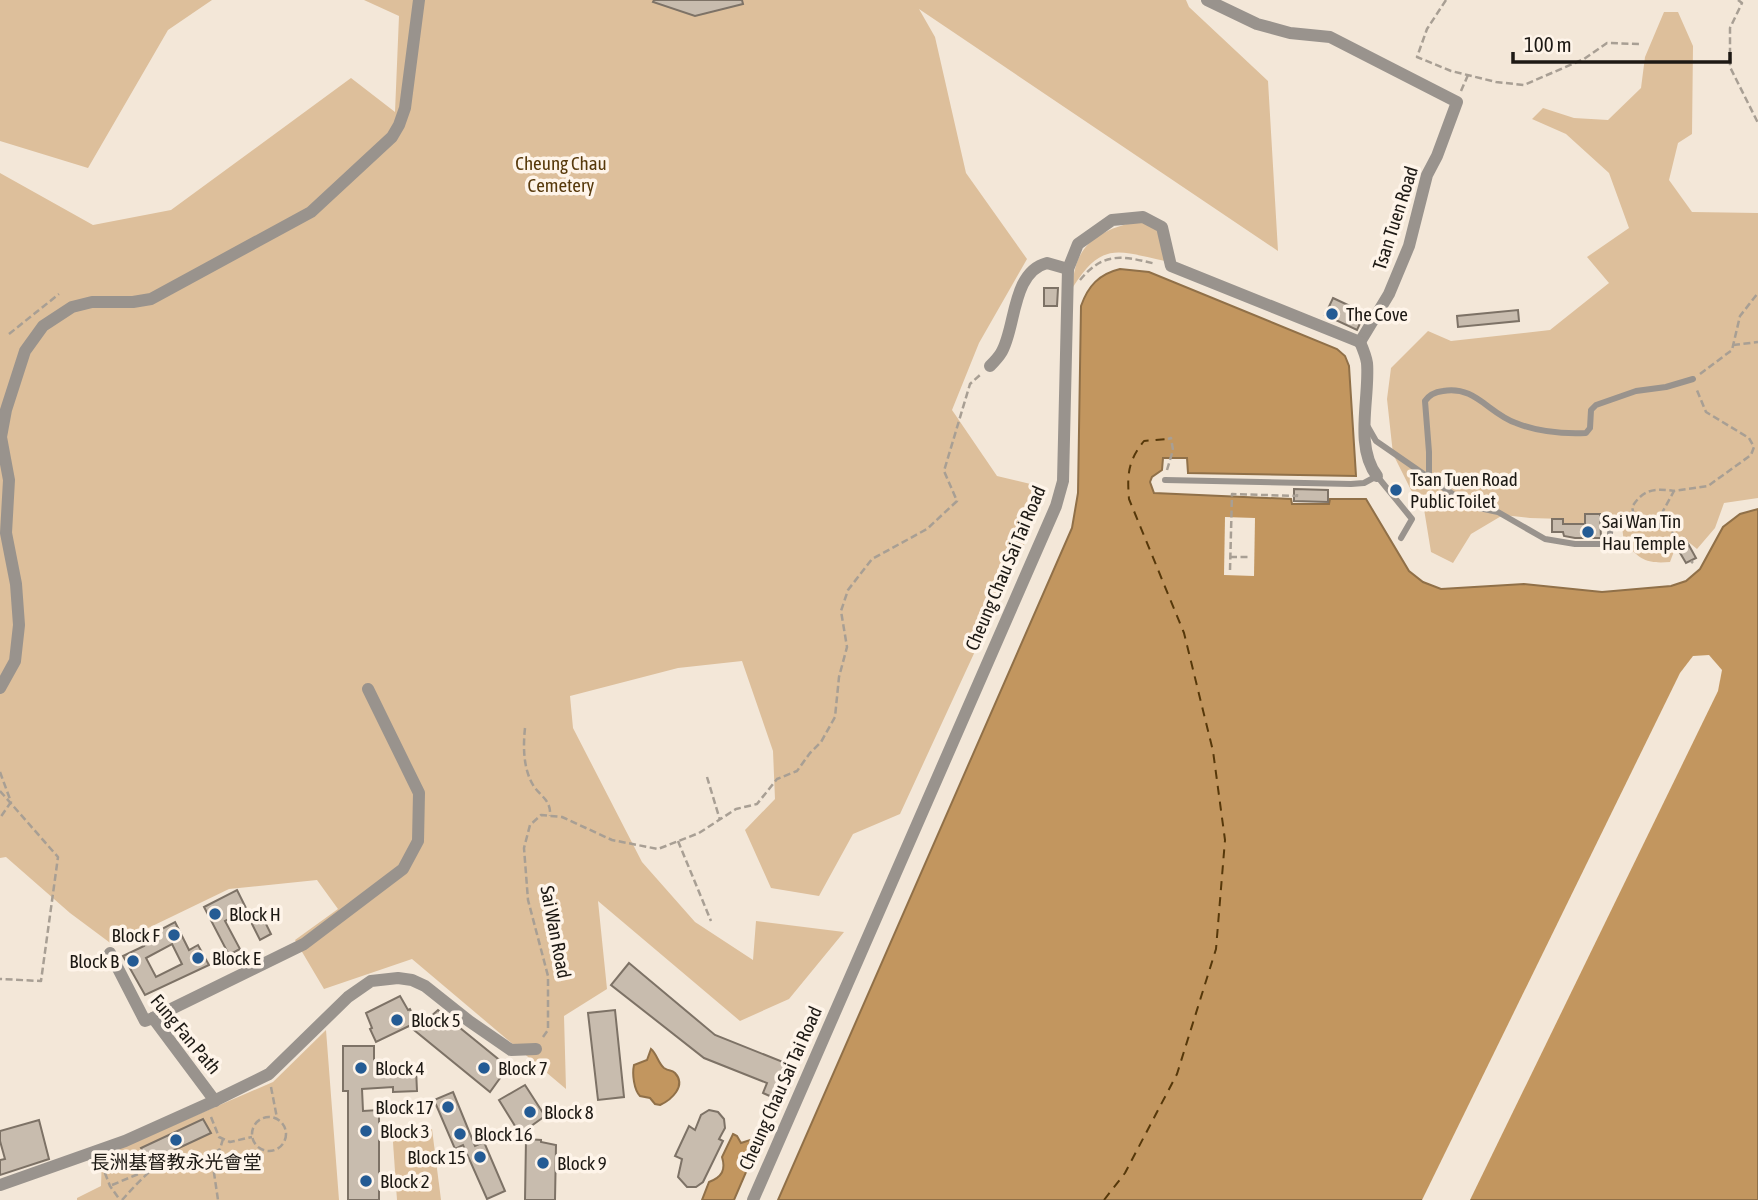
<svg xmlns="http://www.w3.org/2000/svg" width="1758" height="1200" font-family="'Asap Condensed','Noto Sans TC',sans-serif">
  <rect width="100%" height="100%" fill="#f3e7d8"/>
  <!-- green -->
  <g fill="#ddbf9b">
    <path d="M0,0H212L168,30L88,168L0,141Z"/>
    <path d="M364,0H1186L1189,7L1268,81L1278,251L919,9L935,37L966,173L1027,259L979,343L952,410L997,476L1043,487L1030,532L900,814L853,834L819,896L771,888L745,830L775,799L773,751L742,661L678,668L570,696L573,728L642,862L695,922L753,960L756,921L844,932L789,999L740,1021L598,901L607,989L564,1016L566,1089L412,959L324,989L295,940L338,909L317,880L229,889L113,945L70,913L6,857L0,858V173L93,225L171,210L351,78L395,112L399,16Z"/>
    <path d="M1664,12H1678L1693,46L1692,134L1678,143L1669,180L1692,212L1758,213V498L1724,503L1715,528L1697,549L1686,540L1676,546L1670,562C1645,564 1641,559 1624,543L1621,518H1600V514H1585V524L1563,526V519L1530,518L1503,515L1471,534L1453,563L1431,552L1424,509L1411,490L1393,454L1387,399L1391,368L1428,331L1451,341L1550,330L1609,283L1587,257L1629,228L1609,173L1566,134L1532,119L1543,108L1574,118L1608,120L1641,88L1645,57Z"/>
    <path d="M1141,221L1158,231L1165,261C1118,251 1102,241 1073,287C1073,244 1102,228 1141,221Z"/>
    <path d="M326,1030L339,1200H77V1198L101,1186L102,1156L273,1082Z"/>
    <path d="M392,1128L432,1129L441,1200H397Z"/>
  </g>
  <!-- water -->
  <g fill="#c2965f" stroke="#907048" stroke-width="2">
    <path d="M1120,269L1149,272L1337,349L1345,356L1349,366L1356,476L1188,473L1187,458H1163L1162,470L1152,477L1150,482L1154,493L1291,499L1292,504H1329L1330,499H1366L1409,571L1423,582L1441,589L1524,584L1602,592L1671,586L1686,581L1700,569L1723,527L1740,514L1758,509V1200H778L1072,528L1078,493L1081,306C1088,286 1099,274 1120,269Z"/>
    <path d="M651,1049C657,1054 658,1063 664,1068C670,1072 671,1069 675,1073C687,1086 671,1100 660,1105L655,1104L650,1098L640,1096C634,1090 632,1074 634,1065L647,1060Z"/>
    <path d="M733,1134L737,1136L741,1143L750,1140L754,1142L756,1149L734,1200H702L709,1182C722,1177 726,1170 722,1157Z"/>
  </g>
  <!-- pier -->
  <g fill="#f3e7d8">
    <path d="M1225,517L1255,518L1254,576L1224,575Z"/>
    <path d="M1709,655L1722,670L1718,691L1470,1200H1422L1680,673L1693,656Z"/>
  </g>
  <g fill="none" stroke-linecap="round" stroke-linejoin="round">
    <!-- ferry -->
    <path stroke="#56380a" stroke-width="2" stroke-dasharray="9 7" stroke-linecap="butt" d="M1104,1200L1125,1173L1177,1074L1216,949L1225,840L1213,751L1184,633L1129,499C1127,474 1128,461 1144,441L1168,439"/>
  </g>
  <!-- building -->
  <g fill="#c8bcae" stroke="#7d7266" stroke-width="2" fill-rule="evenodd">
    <path d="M654,0H742L743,4L695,16L653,2Z"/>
    <path d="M1044,288H1058L1057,306H1044Z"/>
    <path d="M1333,298L1365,313L1357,330L1325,315Z"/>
    <path d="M1518,310L1519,321L1458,327L1457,316Z"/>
    <path d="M1294,489L1328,490V502L1294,501Z"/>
    <path d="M1585,514H1600L1601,538H1575L1564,536L1563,532H1552V519H1563V524H1585Z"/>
    <path d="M1686,540L1696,558L1686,563L1676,546Z"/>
    <path d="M237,890L247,910L225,921L240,949L229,955L204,907Z"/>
    <path d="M261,914L271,934L260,940L250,920Z"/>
    <path d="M175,922L189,950L198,945L209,965L145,995L123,956L144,946L141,940ZM172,944L182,964L156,977L146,958Z"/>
    <path d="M629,963L715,1035L798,1068L783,1102L763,1093L767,1083L704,1058L611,985Z"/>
    <path d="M400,996L408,1010L410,1009L419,1027L438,1010L508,1067L490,1092L409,1026L376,1042L370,1029L372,1028L366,1013Z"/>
    <path d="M615,1010L624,1097L598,1100L588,1013Z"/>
    <path d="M343,1046H374V1071L416,1069L417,1091L393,1092V1087L362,1089L363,1111L379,1110V1200H348V1091H343Z"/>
    <path d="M525,1085L545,1116L520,1134L499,1100Z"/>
    <path d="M453,1092L475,1146L484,1142L505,1191L487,1199L463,1145L455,1149L434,1100Z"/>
    <path d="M709,1110L718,1112L724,1119L725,1128L719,1139L723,1141L703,1182L696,1187H687L678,1177L682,1159L675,1156L689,1126L695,1130L701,1115Z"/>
    <path d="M203,1119L211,1133L149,1162L141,1148Z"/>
    <path d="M39,1120L49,1159L0,1175V1160L5,1159L0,1141V1131Z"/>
    <path d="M526,1139L541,1140V1142L556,1145L555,1200H525Z"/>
  </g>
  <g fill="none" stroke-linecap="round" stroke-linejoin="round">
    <!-- path -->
    <g stroke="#a89f94" stroke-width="2.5" stroke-dasharray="7 3.5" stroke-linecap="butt">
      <path d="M1446,0L1427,29L1417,57L1451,71L1496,82L1524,85L1584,59L1607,43L1639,44"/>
      <path d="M1738,0L1742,3L1730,28V67L1758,123"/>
      <path d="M1461,91L1468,75"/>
      <path d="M1080,280C1104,251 1123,256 1156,264"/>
      <path d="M9,334L59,294"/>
      <path d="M1733,345L1758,342"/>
      <path d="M1700,374L1732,350L1740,316L1758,293"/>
      <path d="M1167,470L1173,450L1171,438L1168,439"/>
      <path d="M1634,515L1632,507C1643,489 1655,488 1674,491"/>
      <path d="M1663,515V511L1674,491L1708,486L1751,455L1754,447L1749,438L1706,412L1696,388"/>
      <path d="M1672,532L1681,543"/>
      <path d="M1230,557H1251"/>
      <path d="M1691,561L1693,563"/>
      <path d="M1230,570L1232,494L1297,496V494"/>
      <path d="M525,728C523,747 523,771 535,788C543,798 551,801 550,816"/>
      <path d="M0,772L11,802L0,818"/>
      <path d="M707,777L720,820"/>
      <path d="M0,791L58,857L41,981L0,979"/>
      <path d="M678,841L711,921"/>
      <path d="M543,1037L548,1030V976L528,900L524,848L530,825L541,815L562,817L612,840L658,849L699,833L736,809L757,804L777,779L797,771L810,753L821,742L835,717L839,677L847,647L841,611L848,590L872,559L927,529L957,501L944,471L970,384L980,375"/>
      <path d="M271,1087L277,1118"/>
      <path d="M211,1117L219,1137L230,1142L252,1137"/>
      <circle cx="269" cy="1134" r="17"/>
      <path d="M206,1159L220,1149L223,1139"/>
      <path d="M101,1163L110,1186L120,1200"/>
      <path d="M112,1185L148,1170"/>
      <path d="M122,1200C146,1174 176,1137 213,1166L218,1200"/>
    </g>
    <!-- lane -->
    <g stroke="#99938d" stroke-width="6">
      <path d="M1368,427L1376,441L1470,506L1498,512L1545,539L1575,544H1609L1611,523L1664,526"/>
      <path d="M1429,479V452L1425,401C1429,395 1435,392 1443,391C1475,385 1489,414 1516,423C1538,432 1562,434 1586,433L1590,428L1591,410L1596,405L1636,391L1666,387L1693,379"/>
      <path d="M1165,480L1351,484L1364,483L1377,476L1412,519L1401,538"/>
    </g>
    <!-- street -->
    <g stroke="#99938d" stroke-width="12">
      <path d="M1207,0L1257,24L1290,33L1330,37L1457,102L1437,156L1427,175L1409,246L1389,294L1360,342"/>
      <path d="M1360,342C1363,349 1366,356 1367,363C1370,397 1354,446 1377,476"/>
      <path d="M990,366C994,362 998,358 1001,353C1016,330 1011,272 1047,263L1068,269"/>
      <path d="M0,688L15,661L19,625L16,584L6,533L9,480L1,437L6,410L25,351L43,326L72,307L92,302H133L151,299L311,212L392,137L399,125L405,108L419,0"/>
      <path d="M110,953L145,1021L153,1018L215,1101"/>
      <path d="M153,1018L304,944L403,869L418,841L419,793L368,689"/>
      <path d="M0,1185L125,1141L212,1102L269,1074L348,997L371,981L398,978L412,980L425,986L469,1021L511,1050L536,1049"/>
      <path d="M753,1200L1056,506L1063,481L1068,269L1078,244L1112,220L1143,217L1162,227L1171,266L1360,342"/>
    </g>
  </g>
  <!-- markers -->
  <g fill="#245b94" stroke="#fef4e9" stroke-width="2.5">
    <circle cx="1332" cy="314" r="7"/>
    <circle cx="1396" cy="490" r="7"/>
    <circle cx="1588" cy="532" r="7"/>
    <circle cx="215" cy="914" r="7"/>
    <circle cx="174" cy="935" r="7"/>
    <circle cx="198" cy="958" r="7"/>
    <circle cx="133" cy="961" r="7"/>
    <circle cx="397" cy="1020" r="7"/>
    <circle cx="361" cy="1068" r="7"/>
    <circle cx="484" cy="1068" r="7"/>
    <circle cx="448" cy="1107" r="7"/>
    <circle cx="530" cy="1112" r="7"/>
    <circle cx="366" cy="1131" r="7"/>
    <circle cx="460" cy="1134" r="7"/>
    <circle cx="176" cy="1140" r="7"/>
    <circle cx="480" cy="1157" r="7"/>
    <circle cx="543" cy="1163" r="7"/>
    <circle cx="366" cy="1181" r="7"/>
  </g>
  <g text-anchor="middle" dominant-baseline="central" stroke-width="7" stroke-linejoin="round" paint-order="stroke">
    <!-- park labels -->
    <g font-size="19" fill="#57390b" stroke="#fef4e9">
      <text x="561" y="163">Cheung Chau<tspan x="561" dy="22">Cemetery</tspan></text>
    </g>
    <!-- street labels -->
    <g font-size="19" fill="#1d1914" stroke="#fef4e9">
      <text transform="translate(1395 218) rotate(-72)">Tsan Tuen Road</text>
      <text transform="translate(1005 568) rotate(-67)">Cheung Chau Sai Tai Road</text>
      <text transform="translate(556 932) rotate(79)">Sai Wan Road</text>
      <text transform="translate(186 1034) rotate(50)">Fung Fan Path</text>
      <text transform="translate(780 1088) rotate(-66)">Cheung Chau Sai Tai Road</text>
    </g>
    <!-- poi labels -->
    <g font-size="19" fill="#1d1914" stroke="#fef4e9" text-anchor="start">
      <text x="1346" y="314">The Cove</text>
      <text x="1410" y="479">Tsan Tuen Road<tspan x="1410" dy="22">Public Toilet</tspan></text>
      <text x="1602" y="521">Sai Wan Tin<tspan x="1602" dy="22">Hau Temple</tspan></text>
      <text x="229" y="914">Block H</text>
      <text x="160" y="935" text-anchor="end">Block F</text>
      <text x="212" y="958">Block E</text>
      <text x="119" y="961" text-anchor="end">Block B</text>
      <text x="411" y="1020">Block 5</text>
      <text x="375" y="1068">Block 4</text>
      <text x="498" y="1068">Block 7</text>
      <text x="434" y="1107" text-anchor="end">Block 17</text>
      <text x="544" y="1112">Block 8</text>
      <text x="380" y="1131">Block 3</text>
      <text x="474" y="1134">Block 16</text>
      <text x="466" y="1157" text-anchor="end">Block 15</text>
      <text x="176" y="1162" text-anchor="middle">長洲基督教永光會堂</text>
      <text x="557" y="1163">Block 9</text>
      <text x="380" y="1181">Block 2</text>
    </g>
  </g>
  <!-- scale -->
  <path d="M1513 52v10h217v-10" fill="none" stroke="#1d1914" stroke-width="3.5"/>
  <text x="1524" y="52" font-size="21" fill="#1d1914" stroke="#fef4e9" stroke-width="5" paint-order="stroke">100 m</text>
</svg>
